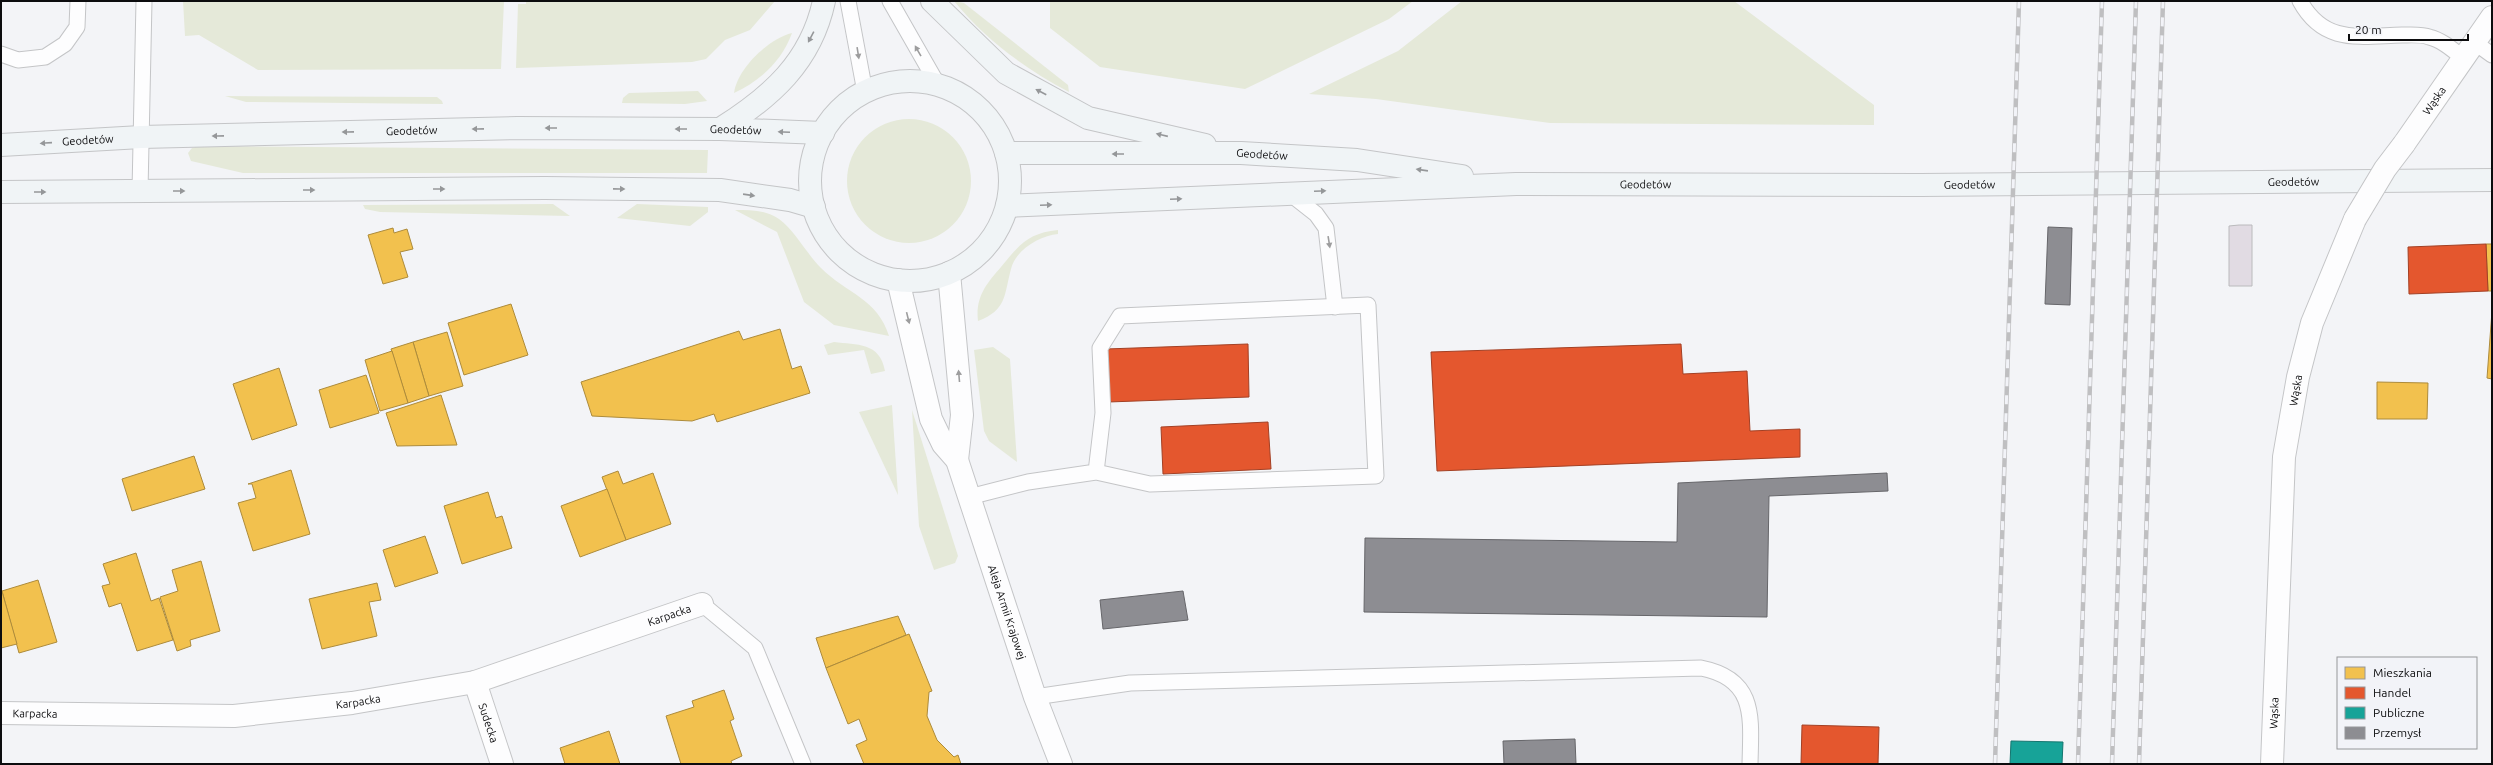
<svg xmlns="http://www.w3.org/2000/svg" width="2493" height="765" font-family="Ubuntu,sans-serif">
  <rect width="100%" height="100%" fill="#f3f4f7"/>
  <!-- green -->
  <g fill="#e5e9d9">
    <path d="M183,1H504L501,69L258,70L199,35L185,36Z"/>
    <path d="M526,1H775L750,30L725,40L706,59L692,62L516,68L518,4H526Z"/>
    <path d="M954,1L964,3L1068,85L1069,92C1024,68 986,40 954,1Z"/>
    <path d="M1050,1H1413L1389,19L1245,89L1100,67L1050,28Z"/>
    <path d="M1462,1H1734L1874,105V125L1550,123L1376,99L1309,94L1398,51Z"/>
    <path d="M792,33C782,61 760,81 734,93C737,69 768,39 792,33Z"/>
    <path d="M698,91L707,101L685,104L622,103L623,98L629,93Z"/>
    <path d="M225,96L437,97L442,101L443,104L246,102Z"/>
    <circle cx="909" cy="181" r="62"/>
    <path d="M199,146L708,150L707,173H243L191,161L188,153L192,148Z"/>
    <path d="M553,204L570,216L380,212L365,209L363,205Z"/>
    <path d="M637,204L708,207V212L690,226L617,218Z"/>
    <path d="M735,210C751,210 766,210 779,219C796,232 806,253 821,268C846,293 878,299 889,336L834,325L804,302L777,232Z"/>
    <path d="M1058,230V234C1040,236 1016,249 1011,269C1004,295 1007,310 978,321C975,297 987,283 1001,267C1019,245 1028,233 1058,230Z"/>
    <path d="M834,342C857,345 880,342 885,371L871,374L864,350L828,355L824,345Z"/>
    <path d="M993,347L1010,359L1017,462L989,441L984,431L974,350Z"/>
    <path d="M892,405L898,495L859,412Z"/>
    <path d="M912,410L958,556L955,563L934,570L919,526Z"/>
  </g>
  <!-- homes -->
  <g fill="#f2c14e" stroke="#ad8b3b">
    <path d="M393,228L394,233L407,229L413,249L400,252L408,277L383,284L368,235Z"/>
    <path d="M2486,244H2492V291H2488Z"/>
    <path d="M511,304L528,355L464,375L448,323Z"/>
    <path d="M2492,311V379L2487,378Z"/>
    <path d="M780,329L792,369L801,366L810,393L717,422L714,414L692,421L592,416L581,382L739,331L743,340Z"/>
    <path d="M447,332L463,386L429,396L413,342Z"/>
    <path d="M413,342L429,396L408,403L391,349Z"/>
    <path d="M392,351L408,403L380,411L365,360Z"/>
    <path d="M279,368L297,425L252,440L233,384Z"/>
    <path d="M366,375L379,413L330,428L319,390Z"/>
    <path d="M2377,382L2428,383L2427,419H2377Z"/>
    <path d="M441,395L457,445L397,446L386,413Z"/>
    <path d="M194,456L205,489L132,511L122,479Z"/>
    <path d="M291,470L310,534L253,551L238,503L256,498L252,484H248Z"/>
    <path d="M618,471L623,484L653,473L671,524L626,540L602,477Z"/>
    <path d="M607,489L626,540L580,557L561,506Z"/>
    <path d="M488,492L496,518L502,516L512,548L462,564L444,506Z"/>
    <path d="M425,536L438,573L395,587L383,550Z"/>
    <path d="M136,553L151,601L159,598L173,640L137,651L121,603L109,607L102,586L110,584L103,564Z"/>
    <path d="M201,561L220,631L190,640L191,646L177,651L160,597L178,591L172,570Z"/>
    <path d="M38,580L57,642L19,653L2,591Z"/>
    <path d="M377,583L381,600L369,602L377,636L322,649L309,599Z"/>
    <path d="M1,588L17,644L1,648Z"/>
    <path d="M898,616L906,635L826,668L816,638Z"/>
    <path d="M909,634L932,691L929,692L927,716L937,740L954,757L958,755L961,764H864L856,745L867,740L859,719L848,724L826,668Z"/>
    <path d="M724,690L734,719L730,721L742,756L731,761L732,764H681L666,716L694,707L692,701Z"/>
    <path d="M609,731L620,764H565L560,748Z"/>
  </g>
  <!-- shops -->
  <g fill="#e4572e" stroke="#a34024">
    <path d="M2486,244L2488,291L2409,294L2408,247Z"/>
    <path d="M1248,344L1249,397L1108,402L1106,349Z"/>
    <path d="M1681,344L1683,374L1747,371L1750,431L1800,429V457L1437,471L1431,352Z"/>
    <path d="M1268,422L1271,469L1163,474L1161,427Z"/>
    <path d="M1802,725L1879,727L1878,764H1801Z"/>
  </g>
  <!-- public -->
  <path fill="#17a398" stroke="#14766f" d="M2011,741L2063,742L2062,764H2010Z"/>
  <!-- industry -->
  <g fill="#8d8d92" stroke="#66666a">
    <path d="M2048,227L2072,228L2070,305L2045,304Z"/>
    <path d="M1887,473L1888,491L1769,496L1767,617L1364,612L1365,538L1677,542L1678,483Z"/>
    <path d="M1183,591L1188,620L1103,629L1100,600Z"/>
    <path d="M1575,739L1576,764H1504L1503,741Z"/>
  </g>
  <!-- building -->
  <path fill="#e1dbe3" stroke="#bababc" d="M2239,225H2252V286H2229V226Z"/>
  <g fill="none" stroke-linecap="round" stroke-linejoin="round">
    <!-- service casing -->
    <g stroke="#c4c5c7" stroke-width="17">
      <g id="service">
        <path d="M848,1L865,92"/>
        <path d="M890,1L938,85"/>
        <path d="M2300,1C2324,45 2360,36 2402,35C2410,35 2422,34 2429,37C2442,40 2453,50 2463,58"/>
        <path d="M2474,42L2492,55"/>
        <path d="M1,54L18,60L45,57L65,44L77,27L78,1"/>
        <path d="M140,191L144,1"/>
        <path d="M1288,192L1316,214L1326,228L1335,307"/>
        <path d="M969,497L1028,482L1096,472L1150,484L1376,476L1368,305L1120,316L1100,348L1103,413L1096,472"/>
        <path d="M702,604L755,648L803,764"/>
        <path d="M1035,697L1130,683L1701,668C1757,679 1751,718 1750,764"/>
      </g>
    </g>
    <!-- minor casing -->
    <g stroke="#c4c5c7" stroke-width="24">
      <g id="minor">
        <path id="s1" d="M2404,144L2492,17"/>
        <path id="s2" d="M475,682L502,764"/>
        <path id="s3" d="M1,713L234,716L352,703L475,682L702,604"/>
        <path id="s4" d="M2272,764L2284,457L2298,377L2312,323L2355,219"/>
      </g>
    </g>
    <!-- tertiary casing -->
    <g stroke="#c4c5c7" stroke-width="24">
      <g id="tertiary">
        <path d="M949,273L962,415L957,460"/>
        <path id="s5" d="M898,280L931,419L943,444L957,460L1035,697L1061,764"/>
      </g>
    </g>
    <!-- secondary casing -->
    <g stroke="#c4c5c7" stroke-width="24">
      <g id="secondary">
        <path d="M932,1L1006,73L1088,118L1205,145"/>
        <circle cx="910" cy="181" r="100"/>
        <path d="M720,129C771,97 811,62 824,1"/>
        <path id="s6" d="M1,145L141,137L517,128L720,129L823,133"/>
        <path id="s7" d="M1006,153H1241L1357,160L1462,176"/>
        <path d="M1,192L545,188L720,190L790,200L814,207"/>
        <path id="s8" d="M1007,206L1516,184L1921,185L2492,180"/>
      </g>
    </g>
    <!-- service -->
    <use href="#service" stroke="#fdfdfe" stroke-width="15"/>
    <!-- minor -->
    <use href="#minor" stroke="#fdfdfe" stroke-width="22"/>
    <!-- tertiary -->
    <use href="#tertiary" stroke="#fdfdfe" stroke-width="22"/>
    <!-- secondary -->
    <use href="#secondary" stroke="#f0f4f6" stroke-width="22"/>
    <!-- rail casing -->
    <g stroke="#bfbfc1" stroke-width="4.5">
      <g id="rail">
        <path d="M1995,764L2019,1"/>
        <path d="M2078,764L2102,1"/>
        <path d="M2112,764L2136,1"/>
        <path d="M2139,764L2163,1"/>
      </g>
    </g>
    <!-- rail -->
    <use href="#rail" stroke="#f2f3f8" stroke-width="3" stroke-dasharray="9" stroke-linecap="butt"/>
    <!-- minor-bridge casing -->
    <g stroke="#c4c5c7" stroke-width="24" stroke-linecap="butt">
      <path id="minor-bridge" d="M2355,219L2385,169L2404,144"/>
    </g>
    <!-- minor-bridge -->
    <use href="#minor-bridge" stroke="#fdfdfe" stroke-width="22"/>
  </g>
  <!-- one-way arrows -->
  <defs><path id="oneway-solid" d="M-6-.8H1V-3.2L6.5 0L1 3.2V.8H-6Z"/></defs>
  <g fill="#959799">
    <use href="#oneway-solid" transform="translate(811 37) rotate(118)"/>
    <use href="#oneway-solid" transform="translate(1041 92) rotate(-152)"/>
    <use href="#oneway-solid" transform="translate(551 128) rotate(-180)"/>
    <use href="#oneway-solid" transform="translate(478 129) rotate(179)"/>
    <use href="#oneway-solid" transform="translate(681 129) rotate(-180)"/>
    <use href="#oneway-solid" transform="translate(348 132) rotate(179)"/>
    <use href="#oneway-solid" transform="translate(784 132) rotate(-178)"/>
    <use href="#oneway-solid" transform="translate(1162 135) rotate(-167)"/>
    <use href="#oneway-solid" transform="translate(218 136) rotate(179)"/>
    <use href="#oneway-solid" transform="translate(46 143) rotate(176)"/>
    <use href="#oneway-solid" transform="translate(1118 154) rotate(180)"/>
    <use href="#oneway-solid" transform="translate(1422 170) rotate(-172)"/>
    <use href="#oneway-solid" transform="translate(439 189)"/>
    <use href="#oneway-solid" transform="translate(619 189) rotate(1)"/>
    <use href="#oneway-solid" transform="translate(309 190)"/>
    <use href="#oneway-solid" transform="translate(179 191)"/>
    <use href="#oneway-solid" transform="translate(1320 191) rotate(-2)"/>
    <use href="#oneway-solid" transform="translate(40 192)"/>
    <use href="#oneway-solid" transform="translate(749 195) rotate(8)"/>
    <use href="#oneway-solid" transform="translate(1176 199) rotate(-3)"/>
    <use href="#oneway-solid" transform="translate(1046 205) rotate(-2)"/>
  </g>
  <g fill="#9d9d9e">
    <use href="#oneway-solid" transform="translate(918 51) rotate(-120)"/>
    <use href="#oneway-solid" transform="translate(858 53) rotate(81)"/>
    <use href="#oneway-solid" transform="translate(1329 242) rotate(81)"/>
    <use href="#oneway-solid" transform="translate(908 318) rotate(76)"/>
    <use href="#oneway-solid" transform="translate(959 376) rotate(-95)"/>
  </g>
  <g text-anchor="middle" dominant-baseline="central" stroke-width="4" stroke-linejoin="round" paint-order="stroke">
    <!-- street labels -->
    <g font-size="11" fill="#0c0c0e" stroke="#f2f3f8">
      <text stroke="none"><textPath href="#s1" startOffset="53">Wąska</textPath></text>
      <text stroke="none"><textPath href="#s6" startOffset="735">Geodetów</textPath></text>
      <text stroke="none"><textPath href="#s6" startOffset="411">Geodetów</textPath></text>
      <text stroke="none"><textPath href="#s6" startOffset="87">Geodetów</textPath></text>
      <text stroke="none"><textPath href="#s7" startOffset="256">Geodetów</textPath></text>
      <text stroke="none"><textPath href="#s8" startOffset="1287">Geodetów</textPath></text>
      <text stroke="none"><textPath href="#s8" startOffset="639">Geodetów</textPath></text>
      <text stroke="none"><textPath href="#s8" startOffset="963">Geodetów</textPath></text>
      <text stroke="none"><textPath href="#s4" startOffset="375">Wąska</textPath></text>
      <text stroke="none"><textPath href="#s5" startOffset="352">Aleja Armii Krajowej</textPath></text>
      <text stroke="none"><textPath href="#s3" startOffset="682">Karpacka</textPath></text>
      <text stroke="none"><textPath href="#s3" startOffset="358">Karpacka</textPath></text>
      <text stroke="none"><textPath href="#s3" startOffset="34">Karpacka</textPath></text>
      <text stroke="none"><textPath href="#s4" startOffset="51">Wąska</textPath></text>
      <text stroke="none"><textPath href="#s2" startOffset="43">Sudecka</textPath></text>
    </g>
  </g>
  <!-- border -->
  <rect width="2493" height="765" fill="none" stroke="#0c0c0e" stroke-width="4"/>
  <!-- legend -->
  <rect x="2337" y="657" width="140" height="92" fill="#f2f3f8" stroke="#96979a"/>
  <rect x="2345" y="667" width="20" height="12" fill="#f2c14e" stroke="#96979a"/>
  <text x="2373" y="677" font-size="12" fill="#0c0c0e">Mieszkania</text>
  <rect x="2345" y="687" width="20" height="12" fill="#e4572e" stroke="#96979a"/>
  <text x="2373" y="697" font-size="12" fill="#0c0c0e">Handel</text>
  <rect x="2345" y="707" width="20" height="12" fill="#17a398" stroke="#96979a"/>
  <text x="2373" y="717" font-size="12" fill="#0c0c0e">Publiczne</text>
  <rect x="2345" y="727" width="20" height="12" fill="#8d8d92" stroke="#96979a"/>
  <text x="2373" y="737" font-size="12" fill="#0c0c0e">Przemysł</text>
  <!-- scale -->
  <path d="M2349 34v6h119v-6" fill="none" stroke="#0c0c0e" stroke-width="2"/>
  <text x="2355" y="34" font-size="12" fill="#0c0c0e" stroke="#f2f3f8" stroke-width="3" paint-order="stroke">20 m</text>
</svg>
